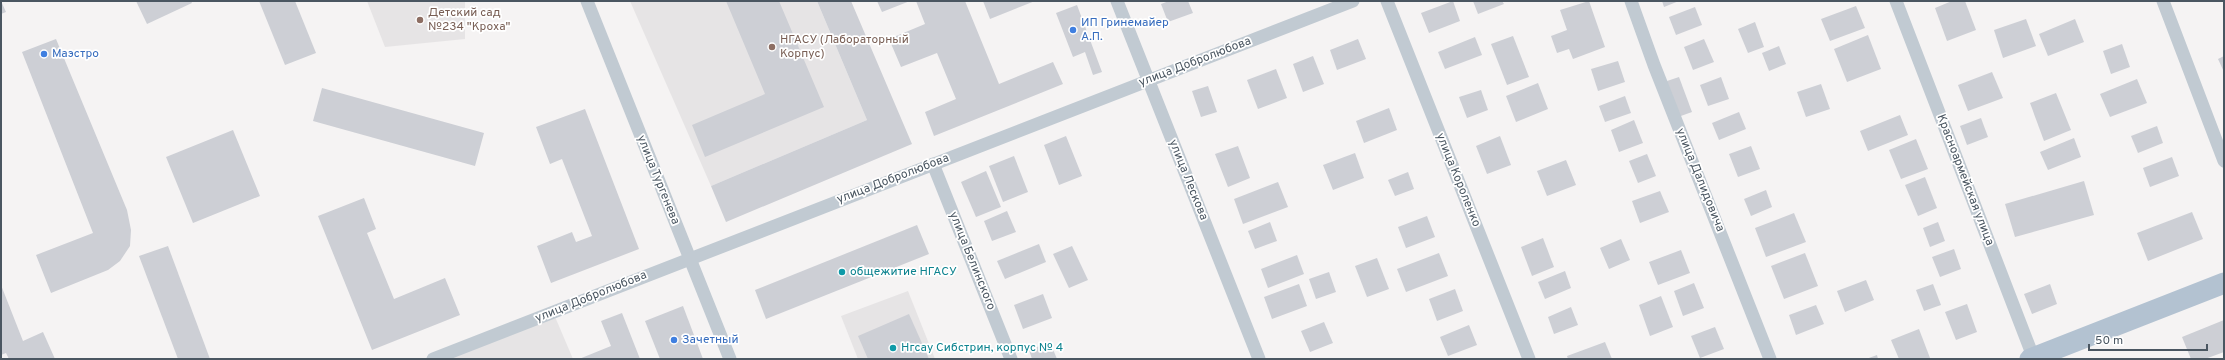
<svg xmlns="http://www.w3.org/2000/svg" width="2225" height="360" font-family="Overpass,sans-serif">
  <rect width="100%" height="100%" fill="#f5f3f3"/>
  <!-- education -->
  <g fill="#e6e4e5">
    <path d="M367,1H465V39L385,47Z"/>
    <path d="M630,1H817L867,120L711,186Z"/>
    <path d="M908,291L935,359H858L841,316Z"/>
    <path d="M553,312L573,359H436Z"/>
  </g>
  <!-- building -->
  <g fill="#cdcfd5">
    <path d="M1,1L6,12L1,14Z"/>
    <path d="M136,1H191L192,3L147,24Z"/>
    <path d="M259,1H295L316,53L285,65Z"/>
    <path d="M726,1H779L824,107L705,157L692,125L765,94Z"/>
    <path d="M817,1H851L912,144L726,222L711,186L867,120Z"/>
    <path d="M877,1H910L882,12Z"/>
    <path d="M916,1H965L999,84L1053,62L1063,84L934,136L925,112L956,99L937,53L901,67L889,39L925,24Z"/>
    <path d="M983,1H1035L990,19Z"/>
    <path d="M1169,1H1188L1193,13L1168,22L1161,4Z"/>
    <path d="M1453,1L1460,21L1429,33L1421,13Z"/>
    <path d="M1473,1H1502L1504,4L1478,14Z"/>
    <path d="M1589,1L1605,47L1573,59L1569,49L1557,53L1551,36L1567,30L1560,10Z"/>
    <path d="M1662,1H1679L1664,7Z"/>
    <path d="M1952,1H1965L1976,30L1947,41L1935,8Z"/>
    <path d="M1077,5L1102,72L1093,75L1085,52L1073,57L1056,13Z"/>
    <path d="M1856,6L1865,28L1830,41L1821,19Z"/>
    <path d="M1695,7L1702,25L1676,35L1669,17Z"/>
    <path d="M2026,19L2036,46L2003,58L1994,30Z"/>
    <path d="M2075,19L2084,42L2048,56L2039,34Z"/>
    <path d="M1755,22L1764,47L1748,53L1738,29Z"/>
    <path d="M1868,35L1881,69L1847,82L1834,49Z"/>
    <path d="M1513,36L1529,77L1507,85L1491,44Z"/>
    <path d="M1475,37L1482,55L1445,69L1438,52Z"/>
    <path d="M56,39L127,210L131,230L130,246L120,261L108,270L51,293L36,255L93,233L22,52Z"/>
    <path d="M1358,39L1366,59L1337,70L1330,50Z"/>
    <path d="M1704,39L1714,62L1693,70L1684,47Z"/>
    <path d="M2122,44L2130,67L2111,74L2103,51Z"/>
    <path d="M1779,46L1786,64L1769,71L1762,53Z"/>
    <path d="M1313,56L1324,84L1303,92L1293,64Z"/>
    <path d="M2224,56V72L2218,59Z"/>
    <path d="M1618,61L1625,82L1598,91L1591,69Z"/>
    <path d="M1276,69L1287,98L1258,109L1247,80Z"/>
    <path d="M1992,72L2003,98L1968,111L1958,85Z"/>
    <path d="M1679,77L1692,112L1678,117L1664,82Z"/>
    <path d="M1721,77L1729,99L1708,106L1700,85Z"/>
    <path d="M2137,79L2147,103L2110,117L2100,94Z"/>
    <path d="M1538,83L1548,109L1516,122L1506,96Z"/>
    <path d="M1821,84L1830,109L1806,117L1797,92Z"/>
    <path d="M1208,86L1217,112L1201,117L1192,91Z"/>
    <path d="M322,88L484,133L475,166L313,121Z"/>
    <path d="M1481,90L1488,110L1467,118L1459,97Z"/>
    <path d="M2056,93L2071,130L2044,141L2030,103Z"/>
    <path d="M1625,96L1631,113L1605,122L1599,106Z"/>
    <path d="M1389,108L1397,130L1364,143L1356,121Z"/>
    <path d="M585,109L639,249L551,283L537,246L572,232L576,242L592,236L562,159L550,164L536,127Z"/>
    <path d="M1739,112L1746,129L1719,140L1712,123Z"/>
    <path d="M1900,115L1908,135L1868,151L1860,131Z"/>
    <path d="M1981,118L1988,137L1967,145L1960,126Z"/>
    <path d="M1634,120L1643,143L1619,152L1611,130Z"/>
    <path d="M2157,126L2163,143L2138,153L2131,136Z"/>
    <path d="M233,130L260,196L193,223L166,157Z"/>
    <path d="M1066,136L1082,176L1059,185L1044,145Z"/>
    <path d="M1500,136L1511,165L1487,174L1476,146Z"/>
    <path d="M2074,138L2081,157L2048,170L2040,152Z"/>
    <path d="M1916,139L1928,169L1901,179L1889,150Z"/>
    <path d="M1238,146L1250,178L1228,187L1215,154Z"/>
    <path d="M1751,146L1760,169L1738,177L1729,154Z"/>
    <path d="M1355,153L1364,178L1333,190L1323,165Z"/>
    <path d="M1647,154L1656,176L1638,183L1629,161Z"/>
    <path d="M1014,156L1028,192L1003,202L989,166Z"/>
    <path d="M2172,157L2179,176L2150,187L2143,168Z"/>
    <path d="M1566,160L1576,185L1547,196L1537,171Z"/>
    <path d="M986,171L1001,207L976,217L961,182Z"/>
    <path d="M1408,172L1414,189L1395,196L1388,180Z"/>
    <path d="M1925,177L1937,208L1918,216L1905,185Z"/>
    <path d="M2084,181L2094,215L2015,237L2005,204Z"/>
    <path d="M1278,182L1288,207L1243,224L1234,199Z"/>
    <path d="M1766,190L1772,207L1751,216L1744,199Z"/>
    <path d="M1660,191L1669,212L1640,223L1632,201Z"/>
    <path d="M364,198L376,229L367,233L394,299L445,278L460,315L372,350L318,216Z"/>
    <path d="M1007,211L1016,232L992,241L984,221Z"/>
    <path d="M2192,212L2203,239L2148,261L2137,233Z"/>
    <path d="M1794,213L1806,242L1766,257L1755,228Z"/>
    <path d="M1427,216L1435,237L1406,248L1398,227Z"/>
    <path d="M1270,222L1277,241L1255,249L1248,231Z"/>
    <path d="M1938,222L1945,241L1930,247L1923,228Z"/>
    <path d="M917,225L929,254L766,319L755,290Z"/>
    <path d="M1543,238L1554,267L1532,276L1521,247Z"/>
    <path d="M1621,239L1630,260L1609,269L1600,248Z"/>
    <path d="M1039,244L1046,262L1005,279L997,261Z"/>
    <path d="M168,246L210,359H178L139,256Z"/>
    <path d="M1072,246L1088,280L1069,288L1053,254Z"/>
    <path d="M1954,249L1961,269L1940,277L1932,257Z"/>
    <path d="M1681,250L1690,273L1658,285L1649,262Z"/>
    <path d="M1439,253L1448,276L1406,292L1397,269Z"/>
    <path d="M1805,253L1818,286L1784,299L1771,266Z"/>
    <path d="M1297,255L1304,274L1268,288L1261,269Z"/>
    <path d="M1377,258L1389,289L1367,297L1355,266Z"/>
    <path d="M1565,271L1571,288L1545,299L1538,282Z"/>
    <path d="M1329,272L1336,292L1316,299L1309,279Z"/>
    <path d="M1866,280L1874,300L1845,312L1837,291Z"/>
    <path d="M1694,283L1704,308L1683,316L1674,291Z"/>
    <path d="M1299,284L1307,306L1272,319L1264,297Z"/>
    <path d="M1933,284L1941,305L1924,311L1916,290Z"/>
    <path d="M2050,284L2057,304L2032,314L2024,294Z"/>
    <path d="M1,285L23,341L43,332L55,359H9L6,353L1,355Z"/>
    <path d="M1455,289L1463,311L1437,321L1429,299Z"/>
    <path d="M1043,294L1052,318L1023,329L1014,305Z"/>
    <path d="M1661,296L1673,327L1650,336L1639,305Z"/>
    <path d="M1967,304L1977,332L1956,340L1945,312Z"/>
    <path d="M1816,305L1824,324L1796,335L1789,315Z"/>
    <path d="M683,306L703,359H660L645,321Z"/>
    <path d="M1571,307L1578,325L1554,334L1548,317Z"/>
    <path d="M622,313L640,359H579L611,346L601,321Z"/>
    <path d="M909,314L929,359H868L858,336Z"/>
    <path d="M2224,320V352L2205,359H2191L2182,337Z"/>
    <path d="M1324,322L1333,343L1310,352L1301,331Z"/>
    <path d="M1469,325L1477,345L1448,356L1440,337Z"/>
    <path d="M1715,327L1724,349L1700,358L1691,336Z"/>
    <path d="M1919,329L1930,358L1899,359L1891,340Z"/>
    <path d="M1050,342L1057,359H1032L1029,350Z"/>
    <path d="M1605,342L1612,359H1568L1567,356Z"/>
    <path d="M1877,355L1878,359H1866Z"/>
  </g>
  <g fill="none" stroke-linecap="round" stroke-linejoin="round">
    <!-- street -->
    <g stroke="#c1cad2" stroke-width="13">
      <path d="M587,1L730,359"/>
      <path d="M1117,1L1259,359"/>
      <path d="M1387,1L1529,359"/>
      <path d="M1631,1L1654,65L1770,359"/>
      <path d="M1896,1L2034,359"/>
      <path d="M2163,1L2224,161"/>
      <path d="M933,164L1011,359"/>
      <path d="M433,359L1353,1"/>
    </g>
    <!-- primary -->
    <path stroke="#b3c2d1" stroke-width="21" d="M2030,359L2224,283"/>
  </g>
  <!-- markers -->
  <g fill="#8d6e63" stroke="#fff" stroke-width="1.5">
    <circle cx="420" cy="20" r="4"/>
    <circle cx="772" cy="47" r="4"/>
  </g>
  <g fill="#3f7fe0" stroke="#fff" stroke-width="1.5">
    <circle cx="1073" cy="30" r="4"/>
    <circle cx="44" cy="54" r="4"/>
    <circle cx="674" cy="340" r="4"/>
  </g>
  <g fill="#0f9aa8" stroke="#fff" stroke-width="1.5">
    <circle cx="842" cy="272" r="4"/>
    <circle cx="893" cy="348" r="4"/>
  </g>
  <g text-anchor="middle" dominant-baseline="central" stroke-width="3.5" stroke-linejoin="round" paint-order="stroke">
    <!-- education labels -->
    <g font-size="12" fill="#785e54" stroke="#fff" text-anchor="start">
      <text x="428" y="13">Детский сад<tspan x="428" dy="14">№234 "Кроха"</tspan></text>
      <text x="780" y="40">НГАСУ (Лабораторный<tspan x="780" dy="14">Корпус)</tspan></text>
    </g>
    <!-- shop labels -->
    <g font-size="12" fill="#366cbe" stroke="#fff" text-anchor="start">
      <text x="1081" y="23">ИП Гринемайер<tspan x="1081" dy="14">А.П.</tspan></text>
      <text x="52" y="54">Маэстро</text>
      <text x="682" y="340">Зачетный</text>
    </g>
    <!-- street labels -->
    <g font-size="12" fill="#4a5661" stroke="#fff">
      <text transform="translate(1195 62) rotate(-21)">улица Добролюбова</text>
      <text transform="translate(893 179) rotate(-21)">улица Добролюбова</text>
      <text transform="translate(658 180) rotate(68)">улица Тургенева</text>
      <text transform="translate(1188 180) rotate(68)">улица Лескова</text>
      <text transform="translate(1458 180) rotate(68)">улица Короленко</text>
      <text transform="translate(1700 180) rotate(68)">улица Далидовича</text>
      <text transform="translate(1965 180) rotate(69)">Красноармейская улица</text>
      <text transform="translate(972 261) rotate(68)">улица Белинского</text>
      <text transform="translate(591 297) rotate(-22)">улица Добролюбова</text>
    </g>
    <!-- culture labels -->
    <g font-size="12" fill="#0d838f" stroke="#fff" text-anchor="start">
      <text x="850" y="272">общежитие НГАСУ</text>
      <text x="901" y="348">Нгсау Сибстрин, корпус № 4</text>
    </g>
  </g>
  <!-- border -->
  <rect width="2225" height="360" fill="none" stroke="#4a5661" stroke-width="4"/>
  <!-- scale -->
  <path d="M2089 344v6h118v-6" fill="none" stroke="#4a5661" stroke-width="2"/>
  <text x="2095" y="344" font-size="12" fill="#4a5661" stroke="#ffffff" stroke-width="3" paint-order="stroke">50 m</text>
</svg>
